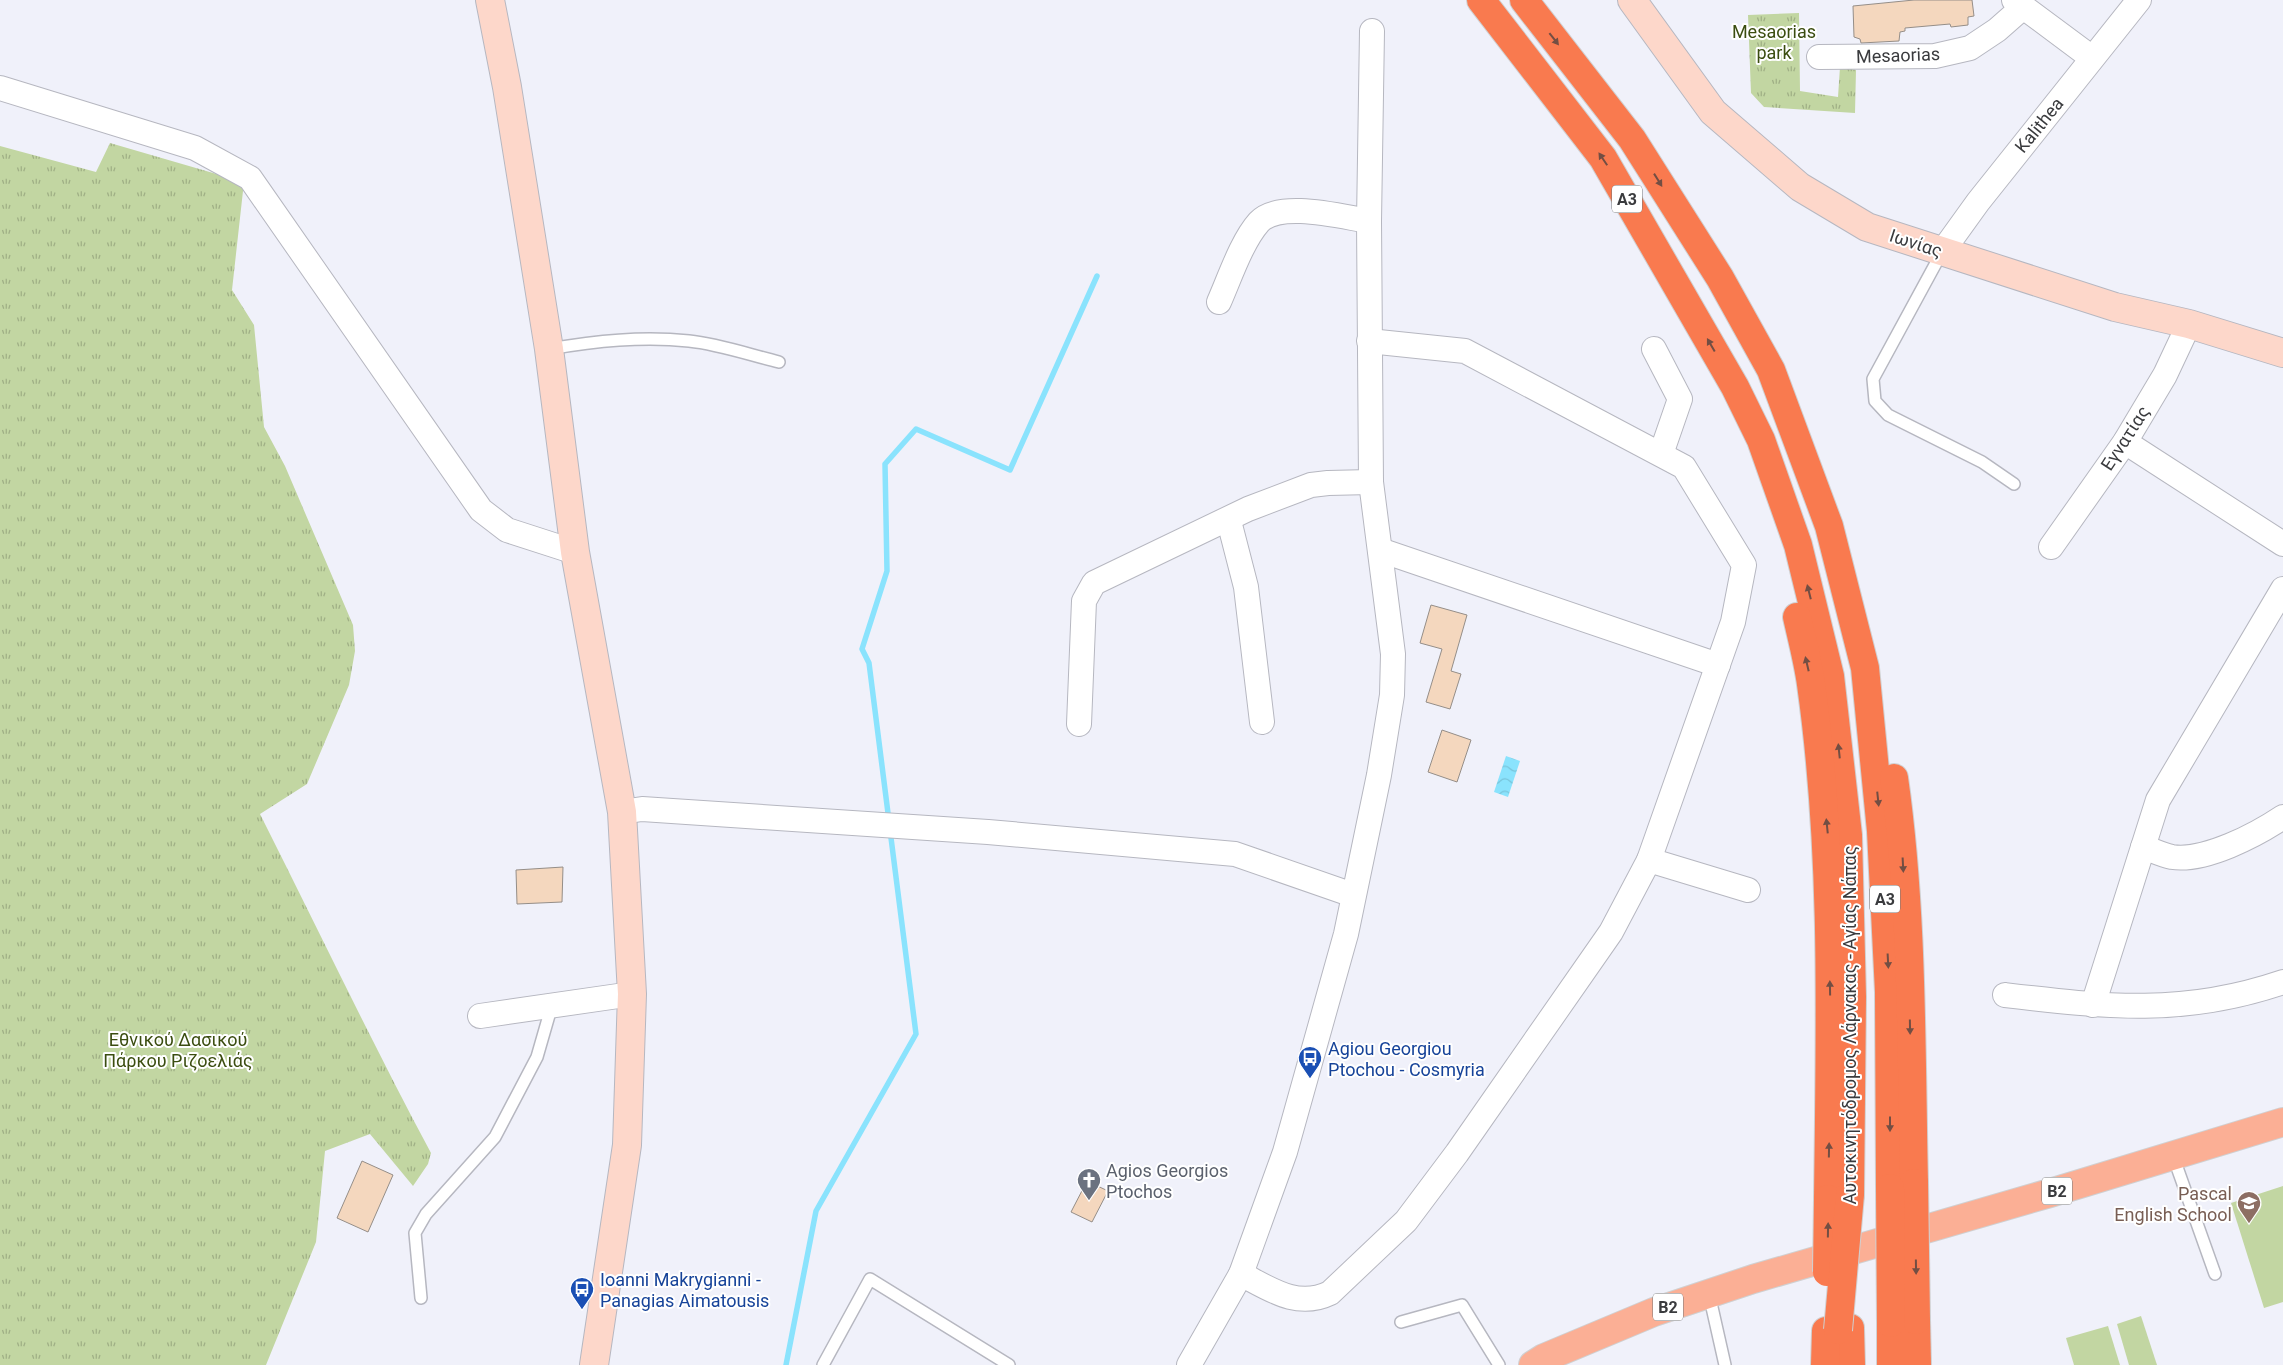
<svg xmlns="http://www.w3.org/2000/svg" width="2283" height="1365" font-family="Roboto,sans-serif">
  <defs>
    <pattern id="park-tufts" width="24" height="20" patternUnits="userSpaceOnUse" patternTransform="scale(1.25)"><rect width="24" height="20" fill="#c2d6a2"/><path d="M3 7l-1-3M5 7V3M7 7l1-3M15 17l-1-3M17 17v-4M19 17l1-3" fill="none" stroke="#9faf85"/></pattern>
    <pattern id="water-waves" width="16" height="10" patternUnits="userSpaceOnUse" patternTransform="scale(1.25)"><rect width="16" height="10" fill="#8ae3fd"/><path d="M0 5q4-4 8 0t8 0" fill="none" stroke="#78c4da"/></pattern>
  </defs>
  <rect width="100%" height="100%" fill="#f0f1fa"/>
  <!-- park -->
  <g fill="url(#park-tufts)">
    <path d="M1799,13L1800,91L1838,97L1840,67L1856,70L1855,113L1764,107L1751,93L1748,15Z"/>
    <path d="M110,143L244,182L232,290L254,325L264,427L285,466L353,625L355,651L349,685L307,784L260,814C317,927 371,1041 431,1153L428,1164L413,1186L370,1134L325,1151L316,1242L266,1365H0V146L96,172Z"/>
  </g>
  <!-- garden -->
  <g fill="#c2d6a2">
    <path d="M2283,1186V1302L2264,1308L2231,1203Z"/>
    <path d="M2141,1316L2157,1365H2129L2117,1324Z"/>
    <path d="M2108,1326L2120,1365H2074L2066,1338Z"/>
  </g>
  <!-- water -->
  <path fill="url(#water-waves)" d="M1506,756L1520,761L1508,797L1494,792Z"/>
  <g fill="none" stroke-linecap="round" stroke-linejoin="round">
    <!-- stream -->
    <g stroke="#8ae3fd" stroke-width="5.5">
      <path d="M889,821L869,663L862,649L887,571L885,464L916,429L1010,470L1097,276"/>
      <path d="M786,1365L816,1211L916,1034L890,830"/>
    </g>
  </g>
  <!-- building -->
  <g fill="#f4d7be" stroke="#958e88">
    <path d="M1914,0H1972L1974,16L1968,17V25L1951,27L1950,24L1905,28V31L1900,32L1899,41L1861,43L1860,39L1854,37L1853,6Z"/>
    <path d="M1431,605L1467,615L1451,671L1461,674L1450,709L1426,702L1442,649L1420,643Z"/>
    <path d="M1442,730L1471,740L1457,782L1428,772Z"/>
    <path d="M563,867L562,902L517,904L516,870Z"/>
    <path d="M362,1161L393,1175L368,1232L337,1218Z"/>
    <path d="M1087,1181L1108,1191L1092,1222L1071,1212Z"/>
  </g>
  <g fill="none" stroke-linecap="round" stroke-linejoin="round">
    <!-- service casing -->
    <g stroke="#b6b7c0" stroke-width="14">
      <g id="service">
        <path d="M1942,252L1873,379L1875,401L1888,415L1982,462L2014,484"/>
        <path d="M549,349C596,341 642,336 689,341C719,344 750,355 779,362"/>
        <path d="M2173,1156L2215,1274"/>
        <path d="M1709,1294L1725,1365"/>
        <path d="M421,1298L415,1233L426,1214L495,1137L537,1057L552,1005"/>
        <path d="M1401,1322L1462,1305L1499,1365"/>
        <path d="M823,1365L870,1279L1009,1365"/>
      </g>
    </g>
    <!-- minor casing -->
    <g stroke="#b6b7c0" stroke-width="26">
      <g id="minor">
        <path d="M2014,0L2092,58"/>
        <path d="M1819,57L1935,56L1970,48L1997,30L2022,8"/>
        <path d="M0,88L195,148L250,178L481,510L507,530L575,552"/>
        <path d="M1942,252L1978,202L2139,0"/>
        <path d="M1219,302C1230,277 1242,241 1259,222C1280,200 1342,217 1369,221"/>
        <path d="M1654,349L1680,399L1661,454"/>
        <path d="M2125,442L2283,544"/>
        <path d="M1229,521L1246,587L1262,722"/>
        <path d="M2051,547L2125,442L2165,375L2189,324"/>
        <path d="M1380,550L1718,665"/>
        <path d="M1079,724L1084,601L1094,583L1248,509L1311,485L1328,483L1371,482"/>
        <path d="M622,812L642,809L988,832L1235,854L1353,895"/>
        <path d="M2143,847C2152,850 2162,855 2172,857C2205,862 2256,835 2283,817"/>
        <path d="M1649,860L1748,890"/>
        <path d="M2005,995C2107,1007 2183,1016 2283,982"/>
        <path d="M2093,1005L2158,800L2283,589"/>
        <path d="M480,1016L632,994"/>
        <path d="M1241,1274C1270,1289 1297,1309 1330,1293L1406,1221L1457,1153L1611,932L1649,860L1733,622L1744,565L1684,467L1465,351L1369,341"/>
        <path d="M1189,1365L1241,1274L1285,1152L1346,934L1379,775L1392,695L1393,654L1371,482L1369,221L1372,31"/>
      </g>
    </g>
    <!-- secondary casing -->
    <g stroke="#b6b7c0" stroke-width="30">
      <g id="secondary">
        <path d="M490,0L507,87L549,349L575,552L622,812L632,994L627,1145L594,1365"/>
        <path d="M1632,0L1713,112L1800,187L1867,227L2115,307L2189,324L2283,353"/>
      </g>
    </g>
    <!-- primary casing -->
    <g stroke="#d0d0d1" stroke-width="30">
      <path id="primary" d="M1533,1365L1544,1358L1654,1312L1753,1279L2050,1193L2283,1122"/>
    </g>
    <!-- motorway casing -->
    <g stroke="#d0d0d1" stroke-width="30">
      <g id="motorway">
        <path d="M1481,0L1603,158L1735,387L1761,440L1798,545L1830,676L1848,835L1852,997L1850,1195"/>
        <path d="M1524,0L1632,139L1720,278L1771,370L1829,526L1865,668L1881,831L1889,992L1890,1188"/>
        <path d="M1797,617C1802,639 1808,662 1811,684C1835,855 1830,1027 1828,1199"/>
        <path d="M1894,778C1913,911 1911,1048 1914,1183"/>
        <path d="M1916,1320L1917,1365"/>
        <path d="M1850,1328L1851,1365"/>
        <path d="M1825,1365L1826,1331"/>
        <path d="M1891,1365V1323"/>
      </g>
    </g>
    <!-- service -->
    <use href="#service" stroke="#fff" stroke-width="11"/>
    <!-- minor -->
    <use href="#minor" stroke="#fff" stroke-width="24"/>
    <!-- secondary -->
    <use href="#secondary" stroke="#fdd7ca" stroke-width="28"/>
    <!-- primary -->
    <use href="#primary" stroke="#fbaf95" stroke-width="28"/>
    <!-- motorway -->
    <use href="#motorway" stroke="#f97a4f" stroke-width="28"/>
    <!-- motorway-bridge casing -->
    <g stroke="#d0d0d1" stroke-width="30" stroke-linecap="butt">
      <g id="motorway-bridge">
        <path d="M1914,1183L1916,1320"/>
        <path d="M1890,1188L1891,1323"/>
        <path d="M1827,1272L1828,1199"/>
        <path d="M1838,1330L1850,1195"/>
      </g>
    </g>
    <!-- motorway-bridge -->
    <use href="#motorway-bridge" stroke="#f97a4f" stroke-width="28"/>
  </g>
  <!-- one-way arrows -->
  <defs><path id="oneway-solid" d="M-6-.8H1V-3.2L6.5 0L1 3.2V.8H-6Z" transform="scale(1.25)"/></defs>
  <g fill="#734e43">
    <use href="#oneway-solid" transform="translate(1554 39) rotate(52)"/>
    <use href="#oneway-solid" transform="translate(1603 159) rotate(-124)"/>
    <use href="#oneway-solid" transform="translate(1658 180) rotate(58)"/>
    <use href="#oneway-solid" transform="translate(1711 345) rotate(-120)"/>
    <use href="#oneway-solid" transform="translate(1809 592) rotate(-104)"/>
    <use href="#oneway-solid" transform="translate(1807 664) rotate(-103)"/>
    <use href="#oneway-solid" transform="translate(1839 751) rotate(-96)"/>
    <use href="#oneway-solid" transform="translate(1878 799) rotate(84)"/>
    <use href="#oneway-solid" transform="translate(1827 826) rotate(-96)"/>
    <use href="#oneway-solid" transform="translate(1903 865) rotate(87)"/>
    <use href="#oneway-solid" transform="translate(1888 961) rotate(87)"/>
    <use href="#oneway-solid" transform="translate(1830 988) rotate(-91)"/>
    <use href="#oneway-solid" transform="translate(1910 1027) rotate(89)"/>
    <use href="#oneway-solid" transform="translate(1890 1124) rotate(90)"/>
    <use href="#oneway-solid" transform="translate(1829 1150) rotate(-89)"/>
    <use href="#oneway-solid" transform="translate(1828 1230) rotate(-89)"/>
    <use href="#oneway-solid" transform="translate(1916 1267) rotate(89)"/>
  </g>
  <!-- icons -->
  <defs>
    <g id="bus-pin" transform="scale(1.25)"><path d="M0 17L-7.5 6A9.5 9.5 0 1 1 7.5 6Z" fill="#1a4fb4" stroke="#fff"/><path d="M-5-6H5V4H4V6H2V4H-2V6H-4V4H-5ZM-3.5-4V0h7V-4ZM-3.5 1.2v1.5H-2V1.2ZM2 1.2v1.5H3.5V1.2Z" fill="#fff"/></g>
    <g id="church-pin" transform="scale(1.25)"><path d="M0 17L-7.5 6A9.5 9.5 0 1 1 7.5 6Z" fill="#6b7280" stroke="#fff"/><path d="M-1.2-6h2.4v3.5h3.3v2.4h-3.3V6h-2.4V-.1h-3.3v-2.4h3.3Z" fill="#fff"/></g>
    <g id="school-pin" transform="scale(1.25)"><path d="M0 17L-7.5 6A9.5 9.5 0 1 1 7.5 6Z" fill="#8d6e63" stroke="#fff"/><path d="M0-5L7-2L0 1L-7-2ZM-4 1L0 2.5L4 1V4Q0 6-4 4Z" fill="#fff"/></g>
  </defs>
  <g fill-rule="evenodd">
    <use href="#bus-pin" x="1310" y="1058"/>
    <use href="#church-pin" x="1089" y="1180"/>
    <use href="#school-pin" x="2249" y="1203"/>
    <use href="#bus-pin" x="582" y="1289"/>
  </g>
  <g text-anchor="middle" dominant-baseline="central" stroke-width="4" stroke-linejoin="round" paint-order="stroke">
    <!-- shield labels -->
    <g fill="#fff" stroke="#757678" stroke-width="1">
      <rect x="1612" y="185.5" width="30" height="27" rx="4"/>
      <rect x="1870" y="885.5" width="30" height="27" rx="4"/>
      <rect x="2042" y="1177.5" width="30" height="27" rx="4"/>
      <rect x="1653" y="1293.5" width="30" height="27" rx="4"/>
    </g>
    <g font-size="16" font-weight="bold" fill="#3a3b3e">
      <text x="1627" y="199">A3</text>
      <text x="1885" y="899">A3</text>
      <text x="2057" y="1191">B2</text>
      <text x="1668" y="1307">B2</text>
    </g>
    <!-- park labels -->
    <g font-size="18" fill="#3b4d10" stroke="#fff">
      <text x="1774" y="31">Mesaorias<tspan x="1774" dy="21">park</tspan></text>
      <text x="178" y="1039">Εθνικού Δασικού<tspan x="178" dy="21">Πάρκου Ριζοελιάς</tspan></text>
    </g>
    <!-- street labels -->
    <g font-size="18" fill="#3a3b3e" stroke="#fff">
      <text transform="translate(1898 55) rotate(-2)">Mesaorias</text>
      <text transform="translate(2039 125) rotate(-51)">Kalithea</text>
      <text transform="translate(1916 243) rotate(18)">Ιωνίας</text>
      <text transform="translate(2125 438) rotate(-57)">Εγνατίας</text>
      <text transform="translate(1849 1025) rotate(-90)">Αυτοκινητόδρομος Λάρνακας - Αγίας Νάπας</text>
    </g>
    <!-- transit labels -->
    <g font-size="18" fill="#164399" stroke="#fff" text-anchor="start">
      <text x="1328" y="1048">Agiou Georgiou<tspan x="1328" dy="21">Ptochou - Cosmyria</tspan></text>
      <text x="600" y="1279">Ioanni Makrygianni -<tspan x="600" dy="21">Panagias Aimatousis</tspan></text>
    </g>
    <!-- worship labels -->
    <g font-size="18" fill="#5b616d" stroke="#fff" text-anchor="start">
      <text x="1106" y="1170">Agios Georgios<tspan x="1106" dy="21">Ptochos</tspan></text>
    </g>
    <!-- education labels -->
    <g font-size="18" fill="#785e54" stroke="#fff" text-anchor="end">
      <text x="2232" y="1193">Pascal<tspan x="2232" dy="21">English School</tspan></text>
    </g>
  </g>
</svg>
